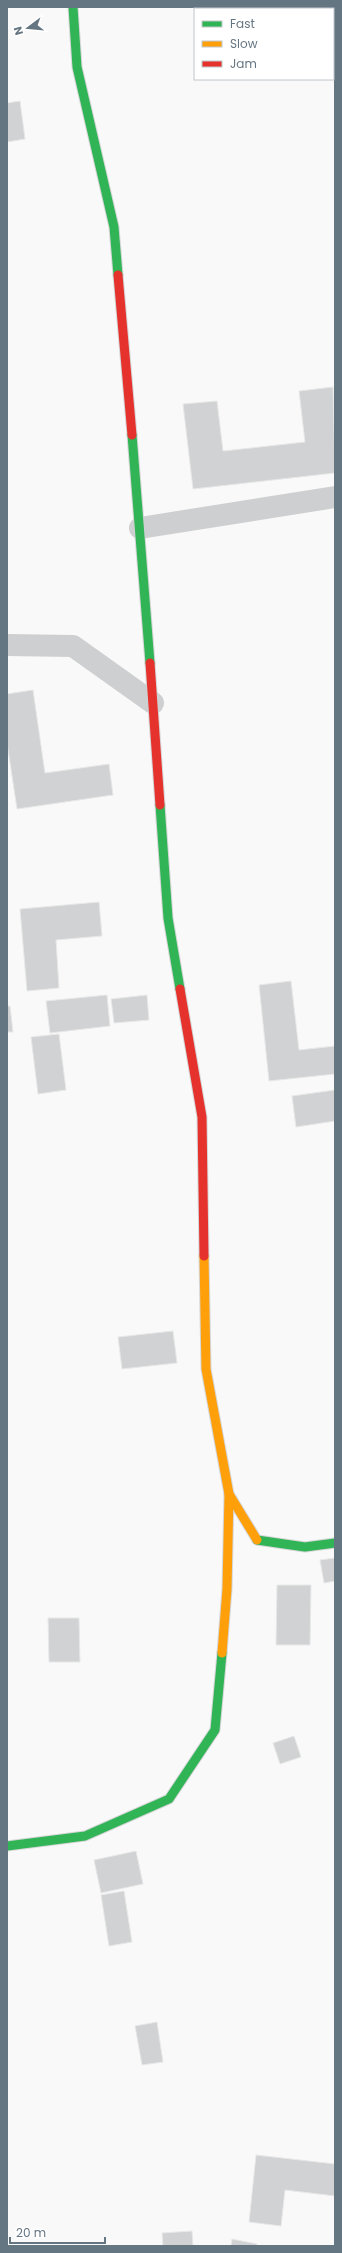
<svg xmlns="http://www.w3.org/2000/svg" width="342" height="2253" font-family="Poppins,sans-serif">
  <rect width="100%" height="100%" fill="#f9f9f9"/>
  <!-- building -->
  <g fill="#d0d2d3" stroke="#e8e8e8">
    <path d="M20,101L25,139L7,142V103Z"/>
    <path d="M333,387L335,473L193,489L183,404L217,401L223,451L305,442L299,391Z"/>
    <path d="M33,690L45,773L109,764L113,795L17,809L7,743V694Z"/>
    <path d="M99,902L102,936L56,940L59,988L27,991L20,909Z"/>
    <path d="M291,981L299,1050L335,1046V1074L269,1081L259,985Z"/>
    <path d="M107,995L110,1026L50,1033L46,1001Z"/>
    <path d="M147,995L149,1020L114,1023L111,999Z"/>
    <path d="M7,1006H10L13,1032H7Z"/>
    <path d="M59,1034L66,1090L38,1094L31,1037Z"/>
    <path d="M335,1090V1121L296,1127L292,1096Z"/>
    <path d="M173,1331L177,1363L122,1369L118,1337Z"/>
    <path d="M335,1558V1581L324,1583L320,1560Z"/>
    <path d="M277,1585H311L310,1645H276Z"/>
    <path d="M48,1618H79L80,1662H49Z"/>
    <path d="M294,1736L301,1757L280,1764L273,1743Z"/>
    <path d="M136,1851L143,1884L101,1893L94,1860Z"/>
    <path d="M124,1891L132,1942L109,1946L101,1895Z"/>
    <path d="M157,2022L163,2062L142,2065L135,2026Z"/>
    <path d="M256,2155L335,2164V2196L285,2190L281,2226L249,2222Z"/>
    <path d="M192,2231L193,2246H163L162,2233Z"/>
    <path d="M232,2239L257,2244V2246H231Z"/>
  </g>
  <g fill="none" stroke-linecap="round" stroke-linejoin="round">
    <!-- fast casing -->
    <g stroke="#d5d6d7" stroke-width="11">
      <g id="fast">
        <path d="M73,7L77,67L114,227L118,275"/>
        <path d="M132,435L150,663"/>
        <path d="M160,805L168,918L180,989"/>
        <path d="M257,1540L305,1547L335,1543"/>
        <path d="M7,1846L85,1836L169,1799L215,1730L222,1653"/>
      </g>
    </g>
    <!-- slow casing -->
    <g stroke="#d5d6d7" stroke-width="11">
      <g id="slow">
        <path d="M204,1256L206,1369L229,1494L257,1540"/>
        <path d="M222,1653L227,1589L229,1494"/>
      </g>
    </g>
    <!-- jam casing -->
    <g stroke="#d5d6d7" stroke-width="11">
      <g id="jam">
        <path d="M118,275L132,435"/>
        <path d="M150,663L160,805"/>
        <path d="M180,989L202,1117L204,1256"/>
      </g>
    </g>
    <!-- street -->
    <g stroke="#cecfd0" stroke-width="22">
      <path d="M140,528L335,497"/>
      <path d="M7,645L73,646L153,703"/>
    </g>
    <!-- fast -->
    <use href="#fast" stroke="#30b455" stroke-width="9"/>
    <!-- slow -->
    <use href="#slow" stroke="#ff9f0a" stroke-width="9"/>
    <!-- jam -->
    <use href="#jam" stroke="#e5322d" stroke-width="9"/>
  </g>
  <!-- border -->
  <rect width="342" height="2253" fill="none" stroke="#657683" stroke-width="16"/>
  <!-- legend -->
  <rect x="194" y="8" width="140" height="72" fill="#ffffff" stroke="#c1c8cd"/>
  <rect x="202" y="21" width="20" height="6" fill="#30b455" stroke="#c1c8cd"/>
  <text x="230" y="28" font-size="12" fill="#657683">Fast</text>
  <rect x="202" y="41" width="20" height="6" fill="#ff9f0a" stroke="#c1c8cd"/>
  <text x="230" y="48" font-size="12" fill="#657683">Slow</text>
  <rect x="202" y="61" width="20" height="6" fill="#e5322d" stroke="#c1c8cd"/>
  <text x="230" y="68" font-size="12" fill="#657683">Jam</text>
  <!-- north arrow -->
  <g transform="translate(28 28) rotate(254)" stroke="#ffffff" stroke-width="3" paint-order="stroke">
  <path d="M0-3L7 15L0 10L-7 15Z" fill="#657683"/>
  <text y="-6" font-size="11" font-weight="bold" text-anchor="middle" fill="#657683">N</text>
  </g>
  <!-- scale -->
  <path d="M10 2237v6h95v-6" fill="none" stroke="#657683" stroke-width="2"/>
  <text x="16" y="2237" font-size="12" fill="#657683" stroke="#ffffff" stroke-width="3" paint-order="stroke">20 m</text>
</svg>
